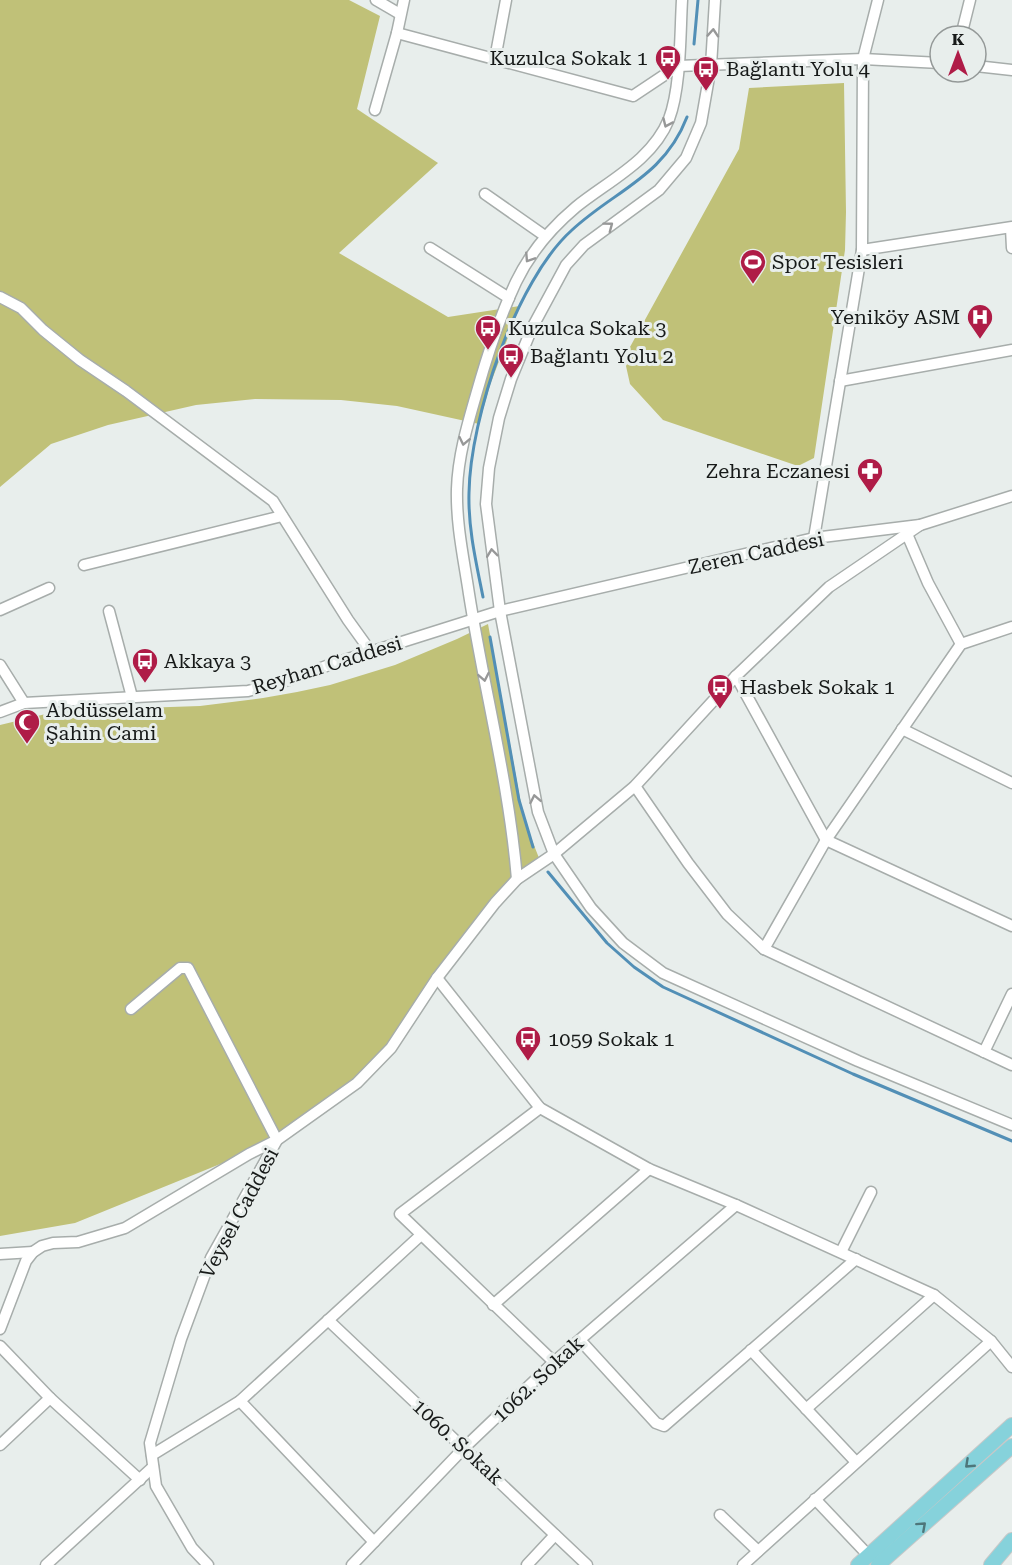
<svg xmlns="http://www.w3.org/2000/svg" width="1012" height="1565" font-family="'Roboto Serif',serif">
  <rect width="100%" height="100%" fill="#e8eeec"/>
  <!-- green -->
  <g fill="#c0c178">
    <path d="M0,0H349L380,16L357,109L438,163L339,253L448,317L520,306L490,385L479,424L397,406L341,400L255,399L196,405L108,425L51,444L0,487Z"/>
    <path d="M844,83L846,212L845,250L814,458L798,466L663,420L630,384L626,366L630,347L739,149L749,88Z"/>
    <path d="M488,624L524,820L539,858L517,875L385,1056L277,1141L75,1223L0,1236V725L83,705L141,708L200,706L263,698L297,692L330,685L395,665L457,639Z"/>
  </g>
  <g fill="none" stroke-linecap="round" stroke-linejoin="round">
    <!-- stream -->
    <g stroke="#528fb6" stroke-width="3">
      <path d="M694,44L698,0"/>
      <path d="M483,597C476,562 468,528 469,493C470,418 516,280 572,230C615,190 664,177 687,117"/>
      <path d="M490,637L519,800L533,847"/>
      <path d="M548,872L607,943L634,967L663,987L853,1074L1012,1141"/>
    </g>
    <!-- minor casing -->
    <g stroke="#a7adab" stroke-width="13">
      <g id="minor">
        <path d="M376,0L400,14"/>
        <path d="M715,0L711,66L701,123L686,158L659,190L584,245L566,265L532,328L511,379L499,418L489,468L486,504L500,611L538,812L554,854L591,908L623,943L663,973L858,1061L1012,1125"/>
        <path d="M397,33L633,96L678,66"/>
        <path d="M961,36L970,0"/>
        <path d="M495,59L506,0"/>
        <path d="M678,66L863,59L940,63"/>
        <path d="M976,66L1012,70"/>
        <path d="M375,110L397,33L404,0"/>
        <path d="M485,194L545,236"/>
        <path d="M1011,228L1012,248"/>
        <path d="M430,248L509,298"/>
        <path d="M862,250L1012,227"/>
        <path d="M0,297L21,308L43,330L80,360L126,391L273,501L348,620L371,652"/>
        <path d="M840,381L1012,350"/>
        <path d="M907,534L928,583L961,644"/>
        <path d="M814,538L862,250L863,59L878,0"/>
        <path d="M84,565L282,516"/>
        <path d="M0,610L49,588"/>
        <path d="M109,611L132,697"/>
        <path d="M0,665L24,703"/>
        <path d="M736,676L826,840L1012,926"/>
        <path d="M0,712L24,703L248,691L289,680L329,665L500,611L814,538L920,525L1012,496"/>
        <path d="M902,729L1012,783"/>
        <path d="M635,786L688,863L727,914L764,949L1012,1065"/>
        <path d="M517,879C509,783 484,689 469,594C464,560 456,525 457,489C458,457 467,426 476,395C487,356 499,318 516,282C530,253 551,228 576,207C608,181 652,161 669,119C681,87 680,35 682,0"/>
        <path d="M764,949L826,840L961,644L1012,627"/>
        <path d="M437,978L540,1108L649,1169L736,1205L934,1295L991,1341L1012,1367"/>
        <path d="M984,1052L1012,994"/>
        <path d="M540,1108L400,1214L554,1362"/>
        <path d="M841,1252L871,1192"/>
        <path d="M0,1254L33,1252"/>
        <path d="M493,1305L649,1169"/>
        <path d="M328,1320L587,1565"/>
        <path d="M0,1329L26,1261L33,1252L42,1246L53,1243L78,1242L125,1228L249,1154L277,1140L188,968H180L131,1009"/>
        <path d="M580,1340L656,1423L664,1426L856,1259"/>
        <path d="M0,1346L50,1398L140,1480"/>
        <path d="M751,1350L856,1462"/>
        <path d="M240,1401L374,1542"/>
        <path d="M806,1409L934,1295"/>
        <path d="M0,1445L50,1398"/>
        <path d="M152,1455L240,1401L421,1235"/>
        <path d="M815,1499L869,1556"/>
        <path d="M720,1515L758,1551"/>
        <path d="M46,1565L153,1467"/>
        <path d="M208,1565L192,1548L156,1486L150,1443L181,1339L211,1258L277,1140L357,1083L391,1048L437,978L495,903L517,879L554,854L635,786L736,676L829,587L920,525"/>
        <path d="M352,1565L464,1448L554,1362L736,1205"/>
        <path d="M527,1565L555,1535"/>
        <path d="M743,1565L991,1341"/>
      </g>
    </g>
    <!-- major casing -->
    <g stroke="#c7c8c8" stroke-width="16">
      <g id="major">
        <path d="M858,1565L1012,1425"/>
        <path d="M878,1565L1012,1446"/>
        <path d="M991,1565L1012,1540"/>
      </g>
    </g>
    <!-- minor -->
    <use href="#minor" stroke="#fff" stroke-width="10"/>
    <!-- major -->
    <use href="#major" stroke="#86d2db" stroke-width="14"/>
  </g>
  <!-- one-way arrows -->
  <defs><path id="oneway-chevron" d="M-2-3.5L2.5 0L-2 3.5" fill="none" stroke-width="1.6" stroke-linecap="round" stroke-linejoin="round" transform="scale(1.5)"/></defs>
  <g stroke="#979898">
    <use href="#oneway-chevron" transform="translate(713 33) rotate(-86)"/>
    <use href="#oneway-chevron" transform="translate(667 123) rotate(114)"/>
    <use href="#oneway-chevron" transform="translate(609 226) rotate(-37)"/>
    <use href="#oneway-chevron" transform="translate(529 258) rotate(123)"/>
    <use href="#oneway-chevron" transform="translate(464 441) rotate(102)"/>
    <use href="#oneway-chevron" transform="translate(492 553) rotate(-97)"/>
    <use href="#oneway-chevron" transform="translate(484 677) rotate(79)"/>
    <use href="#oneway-chevron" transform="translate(535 799) rotate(-101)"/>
  </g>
  <g stroke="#4e767a">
    <use href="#oneway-chevron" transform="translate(969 1464) rotate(137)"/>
    <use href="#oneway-chevron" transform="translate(922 1526) rotate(-42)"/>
  </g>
  <!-- icons -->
  <defs>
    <g id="bus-pin" transform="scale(1.35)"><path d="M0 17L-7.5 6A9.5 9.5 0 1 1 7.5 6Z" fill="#af1c47" stroke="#e8eeec"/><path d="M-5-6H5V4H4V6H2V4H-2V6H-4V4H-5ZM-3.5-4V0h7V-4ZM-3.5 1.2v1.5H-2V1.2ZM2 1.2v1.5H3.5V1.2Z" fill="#fff"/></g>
    <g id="stadium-pin" transform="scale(1.35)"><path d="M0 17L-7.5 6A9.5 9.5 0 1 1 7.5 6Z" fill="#af1c47" stroke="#e8eeec"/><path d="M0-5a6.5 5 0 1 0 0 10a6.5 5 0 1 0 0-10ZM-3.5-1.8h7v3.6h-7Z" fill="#fff"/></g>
    <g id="hospital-pin" transform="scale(1.35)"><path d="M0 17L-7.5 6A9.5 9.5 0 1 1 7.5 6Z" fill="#af1c47" stroke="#e8eeec"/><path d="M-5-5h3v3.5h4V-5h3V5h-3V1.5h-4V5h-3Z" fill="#fff"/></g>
    <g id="pharmacy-pin" transform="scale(1.35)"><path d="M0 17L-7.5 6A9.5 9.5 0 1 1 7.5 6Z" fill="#af1c47" stroke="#e8eeec"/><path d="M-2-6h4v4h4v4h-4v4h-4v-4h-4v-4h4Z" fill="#fff"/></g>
    <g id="mosque-pin" transform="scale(1.35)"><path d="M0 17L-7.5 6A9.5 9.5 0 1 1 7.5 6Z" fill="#af1c47" stroke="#e8eeec"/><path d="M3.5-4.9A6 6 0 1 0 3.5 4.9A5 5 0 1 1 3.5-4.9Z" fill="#fff"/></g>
  </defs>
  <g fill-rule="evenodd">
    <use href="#bus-pin" x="668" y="58"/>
    <use href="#bus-pin" x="706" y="69"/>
    <use href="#stadium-pin" x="753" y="262"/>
    <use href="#hospital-pin" x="980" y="317"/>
    <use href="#bus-pin" x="488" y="328"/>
    <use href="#bus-pin" x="511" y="356"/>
    <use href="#pharmacy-pin" x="870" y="471"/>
    <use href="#bus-pin" x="145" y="661"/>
    <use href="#bus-pin" x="720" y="687"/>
    <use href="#mosque-pin" x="27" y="722"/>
    <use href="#bus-pin" x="528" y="1039"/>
  </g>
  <g text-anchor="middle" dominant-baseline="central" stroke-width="6" stroke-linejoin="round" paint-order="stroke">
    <!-- poi labels -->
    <g font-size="20" fill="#171a19" stroke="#e8eeec" text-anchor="start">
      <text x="648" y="58" text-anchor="end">Kuzulca Sokak 1</text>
      <text x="726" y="69">Bağlantı Yolu 4</text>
      <text x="772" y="262">Spor Tesisleri</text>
      <text x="960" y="317" text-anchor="end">Yeniköy ASM</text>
      <text x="508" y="328">Kuzulca Sokak 3</text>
      <text x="530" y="356">Bağlantı Yolu 2</text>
      <text x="850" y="471" text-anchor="end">Zehra Eczanesi</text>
      <text x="164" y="661">Akkaya 3</text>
      <text x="740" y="687">Hasbek Sokak 1</text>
      <text x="46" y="710">Abdüsselam<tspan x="46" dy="23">Şahin Cami</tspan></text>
      <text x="548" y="1039">1059 Sokak 1</text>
    </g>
    <!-- street labels -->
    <g font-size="20" fill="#171a19" stroke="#e8eeec">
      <text transform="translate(756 553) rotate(-12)">Zeren Caddesi</text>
      <text transform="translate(327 665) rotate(-17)">Reyhan Caddesi</text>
      <text transform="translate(239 1213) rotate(-62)">Veysel Caddesi</text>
      <text transform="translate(538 1379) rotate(-43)">1062. Sokak</text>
      <text transform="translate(458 1442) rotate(43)">1060. Sokak</text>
    </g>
  </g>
  <!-- north arrow -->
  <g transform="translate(958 54)"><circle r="28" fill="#e8eeec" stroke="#949998" stroke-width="1.5"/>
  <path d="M0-4.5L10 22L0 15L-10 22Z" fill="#af1c47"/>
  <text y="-9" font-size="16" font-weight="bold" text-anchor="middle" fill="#171a19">K</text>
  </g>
</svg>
